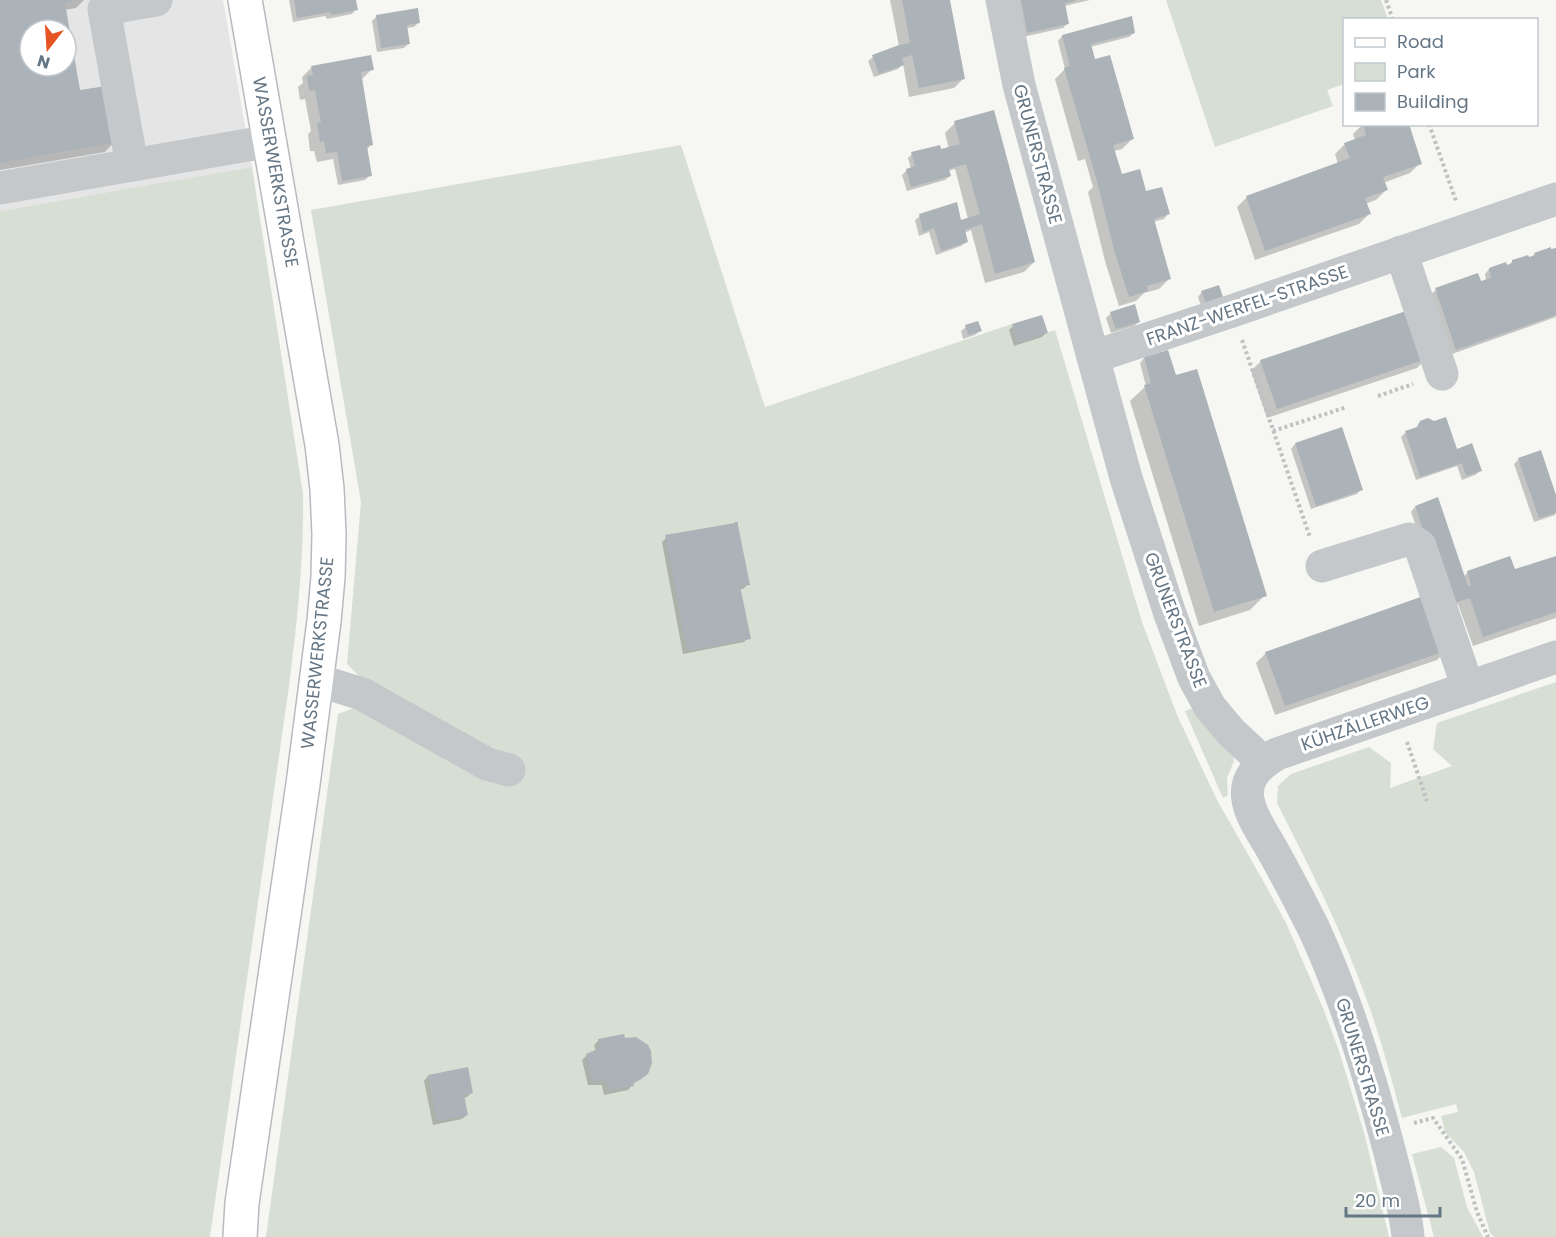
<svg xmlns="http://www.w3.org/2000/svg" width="1556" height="1237" font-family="Poppins,sans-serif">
  <rect width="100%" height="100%" fill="#f6f6f3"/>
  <!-- built -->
  <path fill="#e4e5e4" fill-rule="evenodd" d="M0,0H223L252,167L0,211ZM30,30H66V66H30Z"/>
  <!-- green -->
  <g fill="#d7ded4">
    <path d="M1166,0H1381L1388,19L1344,20V84L1327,90L1333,106L1215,147Z"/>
    <path d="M681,145L765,407L1012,324L1018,342L1055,330L1142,622L1177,715L1217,800L1266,886L1287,925L1323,1008L1339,1051L1365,1136L1389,1237H266L338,714L359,706L364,681L347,664L361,502L311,210Z"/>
    <path d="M252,167L303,494C304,559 297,622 289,686L210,1237H0V211Z"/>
    <path d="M1556,682V1237H1494L1490,1233L1474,1172L1464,1152L1445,1132L1441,1116L1458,1112L1456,1104L1402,1118C1391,1077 1380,1035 1365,995C1341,929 1309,866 1277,803L1278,786L1291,774L1369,747L1391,763L1390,788L1452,766L1433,749L1437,723Z"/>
    <path d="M1193,708L1232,751L1234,761L1227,778L1228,795L1223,798L1185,711Z"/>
    <path d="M1441,1147L1454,1158L1467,1207L1483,1237H1434L1412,1154Z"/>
  </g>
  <!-- shadow -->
  <g fill="#0003" fill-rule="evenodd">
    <path d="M0,0H84L76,8L65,10L79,92L114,142L105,152L0,170ZM30,30H66V66H30Z"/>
    <path d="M289,0H355L356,9L352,14L327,19L325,16L293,22Z"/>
    <path d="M890,0H948L964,78L954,88L909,97L903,64L898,69L874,77L868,61L873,57L899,46Z"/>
    <path d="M1011,0H1090L1064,6L1067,24L1063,28L1023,37Z"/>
    <path d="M377,16L419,22L414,27L406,28L409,43L404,48L377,52L372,21Z"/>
    <path d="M1134,33L1129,37L1090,47L1093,59L1132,139L1122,149L1114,151L1120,173L1168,214L1164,219L1153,222L1169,279L1159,289L1144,293L1136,301L1119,306L1105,261L1088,192L1093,187L1085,159L1078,161L1055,79L1065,69L1058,41L1062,36Z"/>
    <path d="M312,67L372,69L362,79L372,144L366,150L370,175L365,180L338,185L333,159L317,162L314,151H310L308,134L311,131L305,99L300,100L298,87L303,83L302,77Z"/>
    <path d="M955,123L1034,262L1024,272L985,283L971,230L964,233L966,242L961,246L936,255L929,232L919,236L915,220L920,216L960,222L968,219L955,169L948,171L950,176L945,180L907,191L902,175L907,170L911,169L908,158L912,154L940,153L949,149L945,133Z"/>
    <path d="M1363,124H1407L1420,163L1410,173L1383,183L1386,190L1376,200L1365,204L1369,214L1359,224L1255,260L1237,207L1247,197L1338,164L1335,154L1345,144L1355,140L1353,134Z"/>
    <path d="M1556,249V317L1452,354L1431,294L1436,290L1486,281L1485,274L1489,269L1508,266L1512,262L1531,258L1535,254Z"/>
    <path d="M1202,292L1222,296L1201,306L1198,297Z"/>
    <path d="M1111,313L1139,322L1134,326L1111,333L1106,318Z"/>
    <path d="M1013,326L1047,332L1042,337L1014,346L1009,330Z"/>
    <path d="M966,327L980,331L975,335L963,339L961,331Z"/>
    <path d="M1144,358L1175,377L1265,595L1250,610L1199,626L1130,401L1146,386L1140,363Z"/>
    <path d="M1427,358L1417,368L1267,418L1251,371L1261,361Z"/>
    <path d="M1421,422L1456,450L1480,471L1475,475L1462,480L1457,466L1416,480L1401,437L1406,432L1415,429Z"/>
    <path d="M1295,444L1361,489L1357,494L1311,509L1291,449Z"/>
    <path d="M1519,459L1556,500L1555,515L1534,522L1514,464Z"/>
    <path d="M1415,507L1463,577L1468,572L1508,574L1556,557V618L1473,646L1458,604L1444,609L1411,512Z"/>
    <path d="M666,538L748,584L743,589H739L748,638L744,642L683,654L662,542Z"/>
    <path d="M1447,650L1437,660L1275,715L1256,663L1266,653Z"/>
    <path d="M623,1039L641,1078L632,1085L628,1090L604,1095L602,1085H588L582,1060L587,1055L596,1051L594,1045L599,1040Z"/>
    <path d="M428,1076L472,1092L467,1097L463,1098L467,1115L462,1119L433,1125L424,1081Z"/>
  </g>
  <!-- building -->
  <g fill="#abb3b8" fill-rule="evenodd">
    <path d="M0,0H72L73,1L65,3L80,90L106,86L116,142L0,163ZM30,30H66V66H30Z"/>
    <path d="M294,0H356L358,10L332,15L330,12L297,18Z"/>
    <path d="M902,0H950L965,79L919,88L912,55L902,58L904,65L879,74L872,55L899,45L910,43Z"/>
    <path d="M1021,0H1075V1L1065,3L1069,24L1027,33Z"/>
    <path d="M418,8L420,23L407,25L410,44L381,48L376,15Z"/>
    <path d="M1132,16L1135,33L1091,44L1095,59L1110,55L1134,139L1113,145L1122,174L1140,169L1146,191L1162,187L1170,214L1154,219L1171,279L1147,286L1148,291L1129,297L1114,250L1097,181L1064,68L1070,66L1062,35Z"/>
    <path d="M371,55L374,70L361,72L373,145L367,146L372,176L342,181L337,152L326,153L324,141L320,142L317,123L321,122L315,90L309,91L307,76L313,75L311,66Z"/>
    <path d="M994,110L1035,262L995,274L982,224L965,230L968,242L941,251L934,228L923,232L919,214L957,202L961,220L980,214L966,164L949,169L951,176L911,187L906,169L915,166L911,152L940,145L941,149L960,144L954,121Z"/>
    <path d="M1363,124H1409L1422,164L1383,177L1388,190L1365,198L1371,214L1265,251L1246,196L1350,158L1344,143L1366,135Z"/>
    <path d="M1551,247V249L1556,248V315L1456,350L1435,288L1478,273L1481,281L1491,278L1489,268L1506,262L1507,265L1512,263V260L1528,255L1529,257L1535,255L1534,253Z"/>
    <path d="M1219,285L1223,297L1206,303L1201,291Z"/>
    <path d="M1135,304L1140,322L1116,329L1110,312Z"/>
    <path d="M1412,309L1429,358L1277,409L1260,360Z"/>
    <path d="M1042,315L1048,333L1018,342L1012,324Z"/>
    <path d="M978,321L982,331L968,335L965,325Z"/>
    <path d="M1168,350L1176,375L1197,369L1267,596L1214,612L1144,385L1151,383L1144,357Z"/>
    <path d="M1446,417L1457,449L1472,443L1482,471L1466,476L1462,463L1420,477L1405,431L1417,427L1420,421L1428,418L1434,421Z"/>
    <path d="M1342,427L1363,490L1316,506L1295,443Z"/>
    <path d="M1541,450L1556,495V513L1539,518L1518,458Z"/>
    <path d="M1438,497L1468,586L1471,585L1467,571L1510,556L1515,569L1556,556V612L1483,637L1470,598L1448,605L1415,506Z"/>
    <path d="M735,522H738V525L750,585L740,586L751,639L687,651L665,535L735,523Z"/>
    <path d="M1429,594L1448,650L1285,706L1265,652Z"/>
    <path d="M624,1034L625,1038L636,1037L648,1045L651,1051L652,1063L648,1074L640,1080L633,1083L634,1086L608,1091L606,1081H592L586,1054L600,1048L598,1039Z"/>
    <path d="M468,1067L473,1093L464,1095L468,1115L437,1121L428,1075Z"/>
  </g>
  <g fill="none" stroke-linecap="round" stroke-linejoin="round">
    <!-- major casing -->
    <g stroke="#b7bbbf" stroke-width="36">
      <path id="major" d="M240,1237L242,1203L303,784L324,621L328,577L329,534L327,489L322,445L245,0"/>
    </g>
    <!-- path -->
    <g stroke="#bec0c2" stroke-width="4" stroke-dasharray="3 3" stroke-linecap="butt">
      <path d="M1386,0L1393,20"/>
      <path d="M1429,124L1456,201"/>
      <path d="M1242,340L1310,537"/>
      <path d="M1378,396L1413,384"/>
      <path d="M1273,431L1347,407"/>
      <path d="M1407,742L1427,801"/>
      <path d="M1414,1123L1433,1118L1462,1159L1477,1212L1488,1237"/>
    </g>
    <!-- minor -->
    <g stroke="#c4c8cb" stroke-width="33">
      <path d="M1002,0L1019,85L1126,478L1170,614L1194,678L1210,707L1231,732L1263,762"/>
      <path d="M132,165L104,9L156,0"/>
      <path d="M0,188L270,141"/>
      <path d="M1401,252L1442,374"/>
      <path d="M1093,357L1232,311L1556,199"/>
      <path d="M1322,566L1409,539L1420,546L1468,688"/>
      <path d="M317,680L362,694L487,764L509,770"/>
      <path d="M1408,1237C1406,1211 1396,1178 1390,1153C1370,1076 1347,1001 1314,929C1301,903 1288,878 1274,853C1265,836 1251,818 1248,800C1244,777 1260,764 1277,754L1556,657"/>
    </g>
    <!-- major -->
    <use href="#major" stroke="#fff" stroke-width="33"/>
  </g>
  <g text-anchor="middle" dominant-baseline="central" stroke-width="6" stroke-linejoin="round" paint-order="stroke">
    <!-- street labels -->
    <g font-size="18" fill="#657685" stroke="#fff">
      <text transform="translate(1038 154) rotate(75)">GRUNERSTRASSE</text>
      <text transform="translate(276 172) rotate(80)">WASSERWERKSTRASSE</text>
      <text transform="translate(1247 305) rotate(-19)">FRANZ-WERFEL-STRASSE</text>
      <text transform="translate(1176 620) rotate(69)">GRUNERSTRASSE</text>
      <text transform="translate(317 653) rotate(-84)">WASSERWERKSTRASSE</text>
      <text transform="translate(1365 723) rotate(-19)">KÜHZÄLLERWEG</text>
      <text transform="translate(1363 1067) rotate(73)">GRUNERSTRASSE</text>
    </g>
  </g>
  <!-- legend -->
  <rect x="1343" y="18" width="195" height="108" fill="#ffffff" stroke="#c1c8ce" stroke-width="1.5"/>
  <rect x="1355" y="38" width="30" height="9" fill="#ffffff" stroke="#c1c8ce" stroke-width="1.5"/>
  <text x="1397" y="48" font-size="18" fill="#657685">Road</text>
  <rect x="1355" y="63" width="30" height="18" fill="#d7ded4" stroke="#c1c8ce" stroke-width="1.5"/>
  <text x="1397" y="78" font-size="18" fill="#657685">Park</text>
  <rect x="1355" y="93" width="30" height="18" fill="#abb3b8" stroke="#c1c8ce" stroke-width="1.5"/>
  <text x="1397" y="108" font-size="18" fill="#657685">Building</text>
  <!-- north arrow -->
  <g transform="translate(48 48) rotate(197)"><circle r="28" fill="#ffffff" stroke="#c1c8ce" stroke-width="1.5"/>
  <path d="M0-4.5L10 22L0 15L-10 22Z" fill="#e65424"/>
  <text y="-9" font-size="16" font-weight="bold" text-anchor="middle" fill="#657685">N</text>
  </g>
  <!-- scale -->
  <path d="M1346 1207v9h94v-9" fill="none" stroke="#657685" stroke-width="3"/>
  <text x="1355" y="1207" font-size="18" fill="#657685" stroke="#ffffff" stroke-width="4.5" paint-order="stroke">20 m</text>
</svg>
